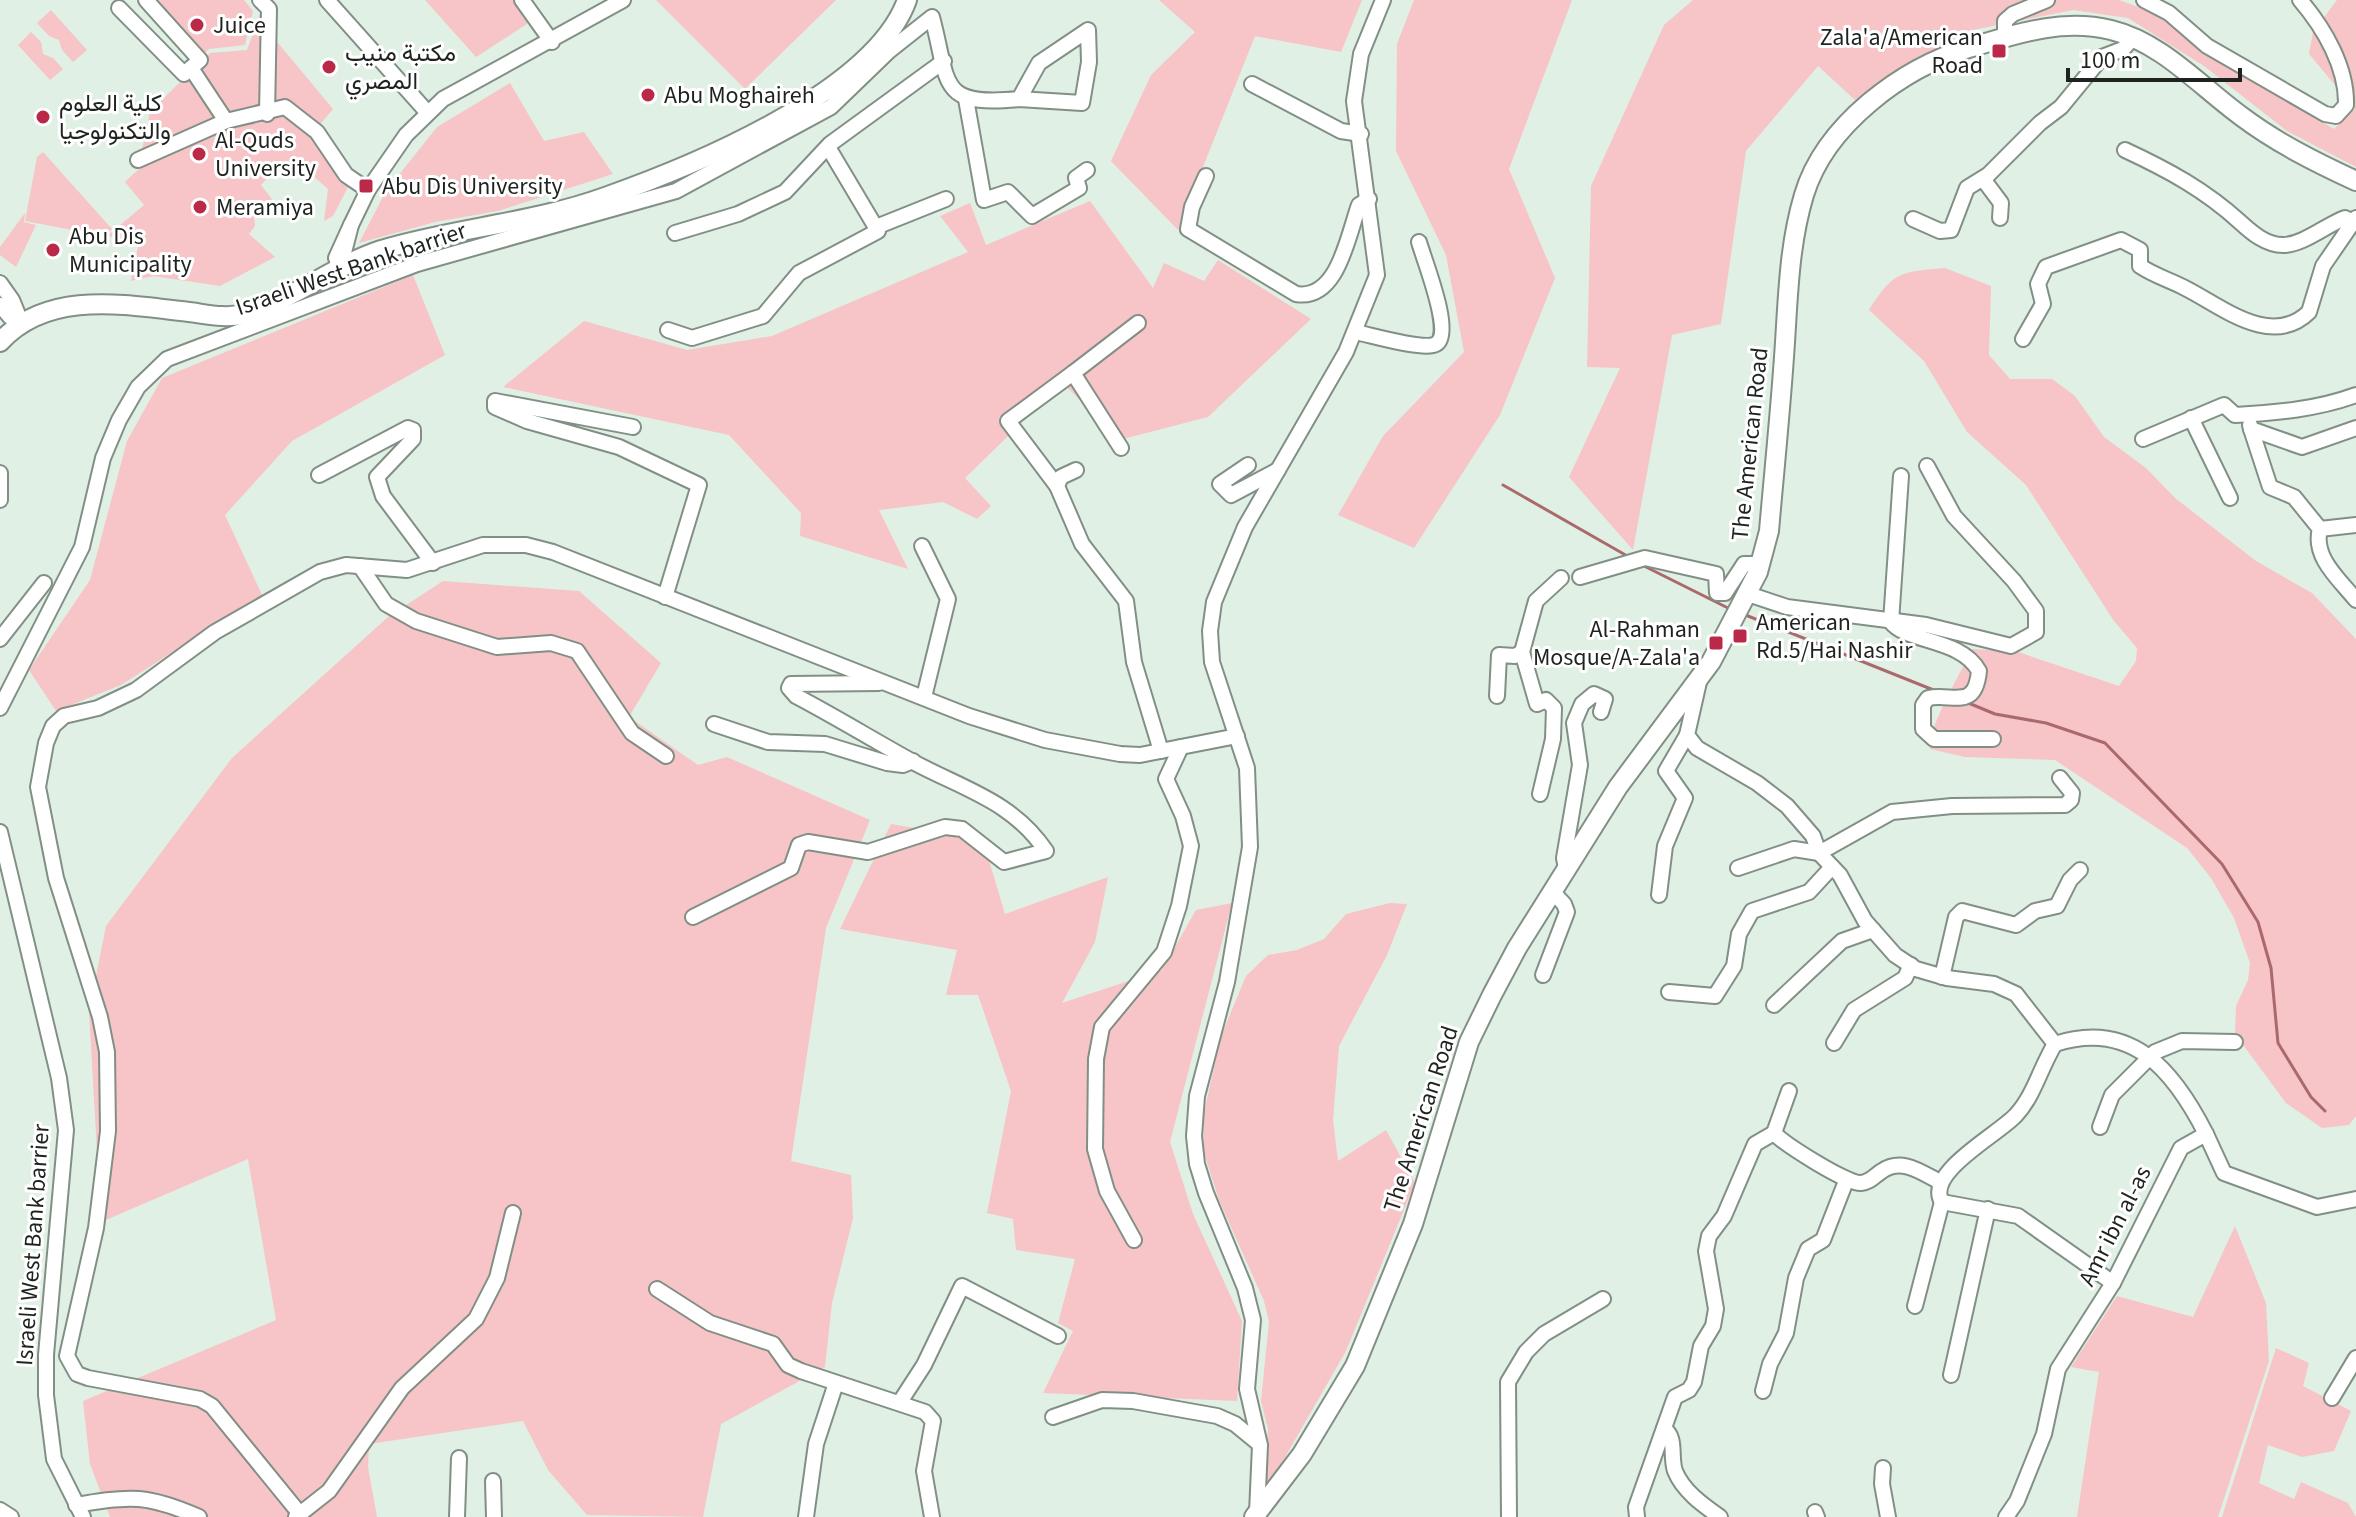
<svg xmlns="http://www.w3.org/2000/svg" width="2356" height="1517" font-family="'Source Sans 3',Vazirmatn,sans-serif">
  <rect width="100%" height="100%" fill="#e1f0e4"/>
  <!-- green -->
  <g fill="#f7c4c7">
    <path d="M153,0H244L253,11L245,45L209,49L200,57Z"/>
    <path d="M425,0H517L533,20L476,57Z"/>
    <path d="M656,0H836L745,89Z"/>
    <path d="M1159,0H1362L1341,52L1255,36L1178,230L1111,161L1151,75L1195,32Z"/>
    <path d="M1414,0H1572L1509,169L1555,278L1500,415L1414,548L1338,515L1383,436L1464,352L1446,255L1396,151L1397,44Z"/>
    <path d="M1693,0H2119L2152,12L2232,68L2334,129L2355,109L2309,54L2313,32L2337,0H2356V167L2287,131L2204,66L2128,18L2073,10L1968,31L1855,100L1818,66L1746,151L1721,324L1672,335L1633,550L1569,477L1620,368L1587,367L1591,186L1664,25Z"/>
    <path d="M263,6L265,112L228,118L195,68L210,53L247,50Z"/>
    <path d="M51,10L87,50L73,62L62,50L59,40L49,36L37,23Z"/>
    <path d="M31,32L41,42L43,54L53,58L63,69L50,80L18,45Z"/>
    <path d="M273,37L333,109L317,128L285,105L270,110Z"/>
    <path d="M190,72L221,118L141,155L150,112Z"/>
    <path d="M510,83L544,141L584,132L613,174L498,211L435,222L359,243L386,191L437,127Z"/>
    <path d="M284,113C310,134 334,156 348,187L333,216L324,221L328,189L296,161L284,172L279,166L261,185L272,199L254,216L255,226L249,234L275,257L220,286L153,276L131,281L139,242L107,236L144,205L125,182C165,141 229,126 284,113Z"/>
    <path d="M43,152L112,229L104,236L25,221L37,157Z"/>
    <path d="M1090,201L1153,288L1164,263L1204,281L1218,260L1311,319L1208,417L1119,440L1063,383L965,478L991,506L977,519L943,502L879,510L908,569L800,536L801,513L729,435L503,387L584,321L687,350L772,336L968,252L940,216L970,203L986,245Z"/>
    <path d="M25,213L24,222L36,225L16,267L0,255V247Z"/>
    <path d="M1945,268L1991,286L1989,355L2010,379H2052L2075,396L2104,437L2146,468L2175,498L2256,561L2312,593L2356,639V1116L2349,1125L2322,1128L2286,1103L2235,1034L2236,1006L2248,980L2250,963L2234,918L2211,878L2187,848L2055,760L1965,757L1930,749C1929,724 1960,675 1972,649L2018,652L2119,686L2136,661L2137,648L2114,621L2026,485L1967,432L1924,361L1869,310C1894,271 1900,272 1945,268Z"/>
    <path d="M413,275L445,355L292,441L225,515L262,595L121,685L56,711L29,670L90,580L127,441L162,378Z"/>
    <path d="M443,581L579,591L661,663L629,717L698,765L727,757L870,820L826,928L791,1161L851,1175L853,1218L832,1303L825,1367L721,1424L703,1517L587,1515L548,1470L523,1421L369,1444L368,1467L377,1517H110L90,1464L83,1401L276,1320L248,1159L101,1222L89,1011L106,926L232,758L388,617Z"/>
    <path d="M891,824L983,840L1005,914L1108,877L1095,942L1062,1003L1162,970L1196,910L1232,903L1170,1142L1193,1214L1242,1321L1237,1401L1043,1393L1073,1331L1058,1323L1075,1259L1016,1250L1013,1219L987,1213L1011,1091L978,995H946L957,950L840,929Z"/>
    <path d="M1390,903L1407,904L1387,955L1339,1046L1333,1120L1338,1161L1386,1130L1415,1183L1346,1351L1264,1494L1268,1429L1261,1401L1269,1322L1264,1301L1219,1200L1203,1150L1204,1113L1221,1036L1246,976L1268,955L1297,950L1324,939L1346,914Z"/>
    <path d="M2235,1226L2266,1303L2269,1361L2218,1517H2077L2099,1372L2071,1367L2117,1296L2193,1317Z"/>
    <path d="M2276,1348L2309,1363L2303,1386L2351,1411L2334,1451L2302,1457L2268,1445L2259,1483L2294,1499L2301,1482L2348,1503L2356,1517H2222Z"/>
  </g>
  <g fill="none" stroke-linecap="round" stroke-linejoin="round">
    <!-- stream -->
    <g stroke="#aa696d" stroke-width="3">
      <path d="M1503,485L1629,557"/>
      <path d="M1642,565L1732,610"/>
      <path d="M1743,614L1936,691"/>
      <path d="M1966,702L1995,714L2046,723L2105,743L2222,864L2258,922L2271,968L2278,1043L2311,1097L2325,1111"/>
    </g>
    <!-- minor casing -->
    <g stroke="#828f85" stroke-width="18">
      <g id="minor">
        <path d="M260,0L269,9L267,114"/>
        <path d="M327,0L427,112"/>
        <path d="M522,0L552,42"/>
        <path d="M2144,0L2169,13L2207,46L2325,114L2336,116L2346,105C2347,67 2324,28 2300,0"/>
        <path d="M119,8L184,74L200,60L146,0"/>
        <path d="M2005,37V21L2013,14L2047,0"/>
        <path d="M191,68L226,121"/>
        <path d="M1252,84L1341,131L1361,134"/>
        <path d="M966,99L984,200L1008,192L1032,216L1079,188L1076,178L1087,170"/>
        <path d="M2125,150C2168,170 2205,190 2240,222C2252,233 2266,245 2283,245C2303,245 2326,225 2345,218L2351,221"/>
        <path d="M138,160L226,121L285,107L317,132L346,175L368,190"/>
        <path d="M1206,176L1192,207L1188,229L1296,294C1338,301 1348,235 1359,205L1369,199"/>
        <path d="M1983,179L2001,203L2000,218"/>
        <path d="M1913,219L1940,231L1951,230L1967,188L1988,175L2040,123L2061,107L2102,57L2123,49L2132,39"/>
        <path d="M351,225L368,190L406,135L443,99L623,0"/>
        <path d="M351,225L340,268L336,258Z"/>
        <path d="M876,227L946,199"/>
        <path d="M675,233L738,214L785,192L830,144L944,61"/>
        <path d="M0,283L12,300L21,322"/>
        <path d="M0,305L10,317L20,322"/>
        <path d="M668,330L692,338L763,316L799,273L878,231L828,147"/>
        <path d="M1355,332C1371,335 1424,351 1436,344C1454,334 1424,260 1419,242"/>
        <path d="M2023,339L2043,304L2038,284L2046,267L2121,240L2140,250V266C2155,276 2170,280 2185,288C2221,306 2271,349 2309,312L2323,266L2356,218"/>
        <path d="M1073,373L1138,323"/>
        <path d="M2191,418L2230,498"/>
        <path d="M2250,425L2251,429L2302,447L2356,428"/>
        <path d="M633,427L495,401V407L527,421L619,447L699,485L665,597"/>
        <path d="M2251,429L2270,487L2294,497L2320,529C2312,557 2340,580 2356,600"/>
        <path d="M2143,439L2224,405L2235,415C2276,413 2318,409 2356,395"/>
        <path d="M1248,465L1220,484L1231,495L1278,470"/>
        <path d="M1076,470L1061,477L1057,486L1082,544L1126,601L1134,662L1161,751"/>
        <path d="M0,473V500"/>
        <path d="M319,475L408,428L413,430V439L377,477L383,496L433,563"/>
        <path d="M1901,476L1891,622C1907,643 1961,638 1979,671C1975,711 1953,693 1928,698L1923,705V729L1934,739H1993"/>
        <path d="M1057,486L1008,421L1073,373L1121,448"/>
        <path d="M2320,529L2356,525"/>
        <path d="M922,546L948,599L924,697"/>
        <path d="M360,566L386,604L416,621L497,647L551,643L577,651L632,733L666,756"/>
        <path d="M1580,577L1645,558L1716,574L1717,593H1725L1744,564H1760"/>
        <path d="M1748,594L1787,607L1926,625L2011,646L2036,632V611L2014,581L1954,516L1927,466"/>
        <path d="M0,639L44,583"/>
        <path d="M1522,652L1537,704L1546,700L1554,708L1553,739L1540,794"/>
        <path d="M1699,682L1687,735L1697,748L1757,783L1787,806L1813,836L1819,853L1840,875L1865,921L1895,955L1916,969L1947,978L1994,984L2016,994L2055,1044"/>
        <path d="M1497,696L1499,655L1515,656L1522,652L1536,601L1561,578"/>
        <path d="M0,708L82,547L103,458L119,420L138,387L167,359L417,264L676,191L831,107L889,51L932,17C950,84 937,107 1019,99L1039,63L1088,30L1089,62L1082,103L1019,99"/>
        <path d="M714,724L768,742L825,744L887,763L903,765L913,761"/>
        <path d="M0,832L59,1078L66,1130L46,1355V1395L54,1459L83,1517"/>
        <path d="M1738,868L1794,849L1819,853L1892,812L1952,806L2065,805L2071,800L2072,793L2060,778"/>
        <path d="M1566,869L1564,858L1580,765L1574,723L1582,704L1594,694L1605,699L1601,712"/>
        <path d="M1659,895L1665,846L1685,798L1666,771L1687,735"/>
        <path d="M693,917L791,868L799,845L808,842L868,852L945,827L962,829L1004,862L1046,851C1013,802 966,790 915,763C875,741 836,717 796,696L789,688L791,684L879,683"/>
        <path d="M1543,975L1567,912L1564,904L1552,891"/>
        <path d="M1942,977L1956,917L1962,911L2016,925L2035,911L2057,906L2070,880L2080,870"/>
        <path d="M1669,992L1715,996L1734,966L1739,934L1752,911L1809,892L1832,867"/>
        <path d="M1774,1005L1842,941L1873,930"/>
        <path d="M1834,1043L1854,1010L1905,978L1911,965"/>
        <path d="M1789,1091L1774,1133C1784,1144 1847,1184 1861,1183C1871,1182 1874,1176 1882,1171C1902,1157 1922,1173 1940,1182"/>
        <path d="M2100,1127L2112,1095L2155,1052L2182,1041L2235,1042"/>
        <path d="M1134,1240L1107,1191L1095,1149L1096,1059L1102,1027L1164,952L1179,906L1191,846L1183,816L1166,779L1181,747"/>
        <path d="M2113,1283L2018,1216L1942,1202C1924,1173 1999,1134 2016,1115C2034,1096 2041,1066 2055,1044C2132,1019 2174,1071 2206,1134"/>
        <path d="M657,1289L710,1323L773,1344L788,1365L801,1371L925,1412L933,1421L924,1471L932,1517"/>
        <path d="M1915,1306L1942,1202"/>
        <path d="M1951,1375L1988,1209"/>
        <path d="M1763,1391L1770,1364L1786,1333L1796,1278L1808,1249L1823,1240L1846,1181"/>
        <path d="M2332,1398L2356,1358"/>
        <path d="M900,1402L924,1365L962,1286L1058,1336"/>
        <path d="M1053,1417L1102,1400L1133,1401L1217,1416L1235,1424L1257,1442"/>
        <path d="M1664,1429C1677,1437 1670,1457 1675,1471C1683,1491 1703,1505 1720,1517"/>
        <path d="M1883,1468L1882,1484L1888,1517"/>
        <path d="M493,1481L494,1517"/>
        <path d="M76,1505C130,1495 149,1495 199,1517"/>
        <path d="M0,1510L11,1517"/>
        <path d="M1815,1512L1817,1517"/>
        <path d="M1257,1513L1260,1445L1247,1389L1253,1320L1245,1288L1206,1193L1197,1164L1194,1136L1197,1096L1227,982L1250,847L1247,768L1212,662L1210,631L1214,602L1245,527L1346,352L1377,275L1354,101L1361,54L1383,0"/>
        <path d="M300,1514L212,1406L200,1399L88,1378L77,1374L67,1356L96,1228L108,1131L107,1052L100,1017L56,878L38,787L46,743L53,726L64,716L98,708L136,690L215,632L320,572L346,565L407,570L483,545H526L553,552L969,716L1045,740L1120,754L1140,755L1237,736"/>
        <path d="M296,1517L329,1491L402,1388L476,1319L497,1278L513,1213"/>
        <path d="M457,1517L459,1458"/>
        <path d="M806,1517L816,1444L836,1383"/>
        <path d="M1509,1517L1508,1382L1526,1352L1544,1334L1603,1299"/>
        <path d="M1637,1517L1636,1507L1675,1397L1689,1390L1694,1382L1701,1346L1713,1326L1716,1309L1706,1251L1709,1236L1724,1216L1755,1144L1774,1133"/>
        <path d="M2006,1517L2017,1501L2044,1434L2058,1369L2113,1283L2181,1148L2206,1134L2224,1173L2317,1207L2356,1199"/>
      </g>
    </g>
    <!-- major casing -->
    <g stroke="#828f85" stroke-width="22">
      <g id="major">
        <path d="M0,342C48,289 126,305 189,312C206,314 226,319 243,314C291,301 333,266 381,250C454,228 533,223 605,197C693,166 874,92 907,0"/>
        <path d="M1254,1517L1302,1454L1355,1366L1413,1224L1469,1042L1492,995L1517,948L1618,787L1711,662L1758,572L1769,531C1774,473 1780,415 1784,357C1788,303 1788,248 1804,195C1825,125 1902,68 1969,48C2016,34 2061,18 2111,30C2161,42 2200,86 2241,116C2277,143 2315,162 2356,181"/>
      </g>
    </g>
    <!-- minor -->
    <use href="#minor" stroke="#fff" stroke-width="14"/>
    <!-- major -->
    <use href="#major" stroke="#fff" stroke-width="18"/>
  </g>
  <!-- markers -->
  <g fill="#ba2948" stroke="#fff" stroke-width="3">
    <circle cx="197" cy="25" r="8"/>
    <rect x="1991" y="43" width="16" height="16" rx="4"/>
    <circle cx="329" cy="67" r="8"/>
    <circle cx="648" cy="95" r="8"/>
    <circle cx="43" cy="117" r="8"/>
    <circle cx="199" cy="154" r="8"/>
    <rect x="358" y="178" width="16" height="16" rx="4"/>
    <circle cx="200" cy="207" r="8"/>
    <circle cx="53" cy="250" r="8"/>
    <rect x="1732" y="628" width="16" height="16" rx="4"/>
    <rect x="1708" y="635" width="16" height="16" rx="4"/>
  </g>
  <g text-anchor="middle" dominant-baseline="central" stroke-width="6" stroke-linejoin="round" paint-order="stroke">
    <!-- poi labels -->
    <g font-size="24" fill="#1e231f" stroke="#fff" text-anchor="start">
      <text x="213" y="25">Juice</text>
      <text x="1983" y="37" text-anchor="end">Zala'a/American<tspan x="1983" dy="28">Road</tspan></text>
      <text x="345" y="53">مكتبة منيب<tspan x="345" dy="28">المصري</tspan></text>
      <text x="664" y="95">Abu Moghaireh</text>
      <text x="59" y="103">كلية العلوم<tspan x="59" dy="28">والتكنولوجيا</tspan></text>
      <text x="215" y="140">Al-Quds<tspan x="215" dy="28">University</tspan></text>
      <text x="382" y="186">Abu Dis University</text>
      <text x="216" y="207">Meramiya</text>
      <text x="69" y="236">Abu Dis<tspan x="69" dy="28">Municipality</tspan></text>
      <text x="1756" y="622">American<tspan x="1756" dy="28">Rd.5/Hai Nashir</tspan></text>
      <text x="1700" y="629" text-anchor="end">Al-Rahman<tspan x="1700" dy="28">Mosque/A-Zala'a</tspan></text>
    </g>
    <!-- street labels -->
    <g font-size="24" fill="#1e231f" stroke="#fff">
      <text transform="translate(351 269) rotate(-19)">Israeli West Bank barrier</text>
      <text transform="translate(1750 444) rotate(-84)">The American Road</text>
      <text transform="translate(1421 1119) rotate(-72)">The American Road</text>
      <text transform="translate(2115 1226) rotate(-63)">Amr ibn al-as</text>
      <text transform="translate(33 1245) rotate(-86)">Israeli West Bank barrier</text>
    </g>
  </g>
  <!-- scale -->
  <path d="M2068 68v12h172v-12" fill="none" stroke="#1e231f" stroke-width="4"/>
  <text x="2080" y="68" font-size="24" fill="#1e231f" stroke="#ffffff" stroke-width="6" paint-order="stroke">100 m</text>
</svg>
